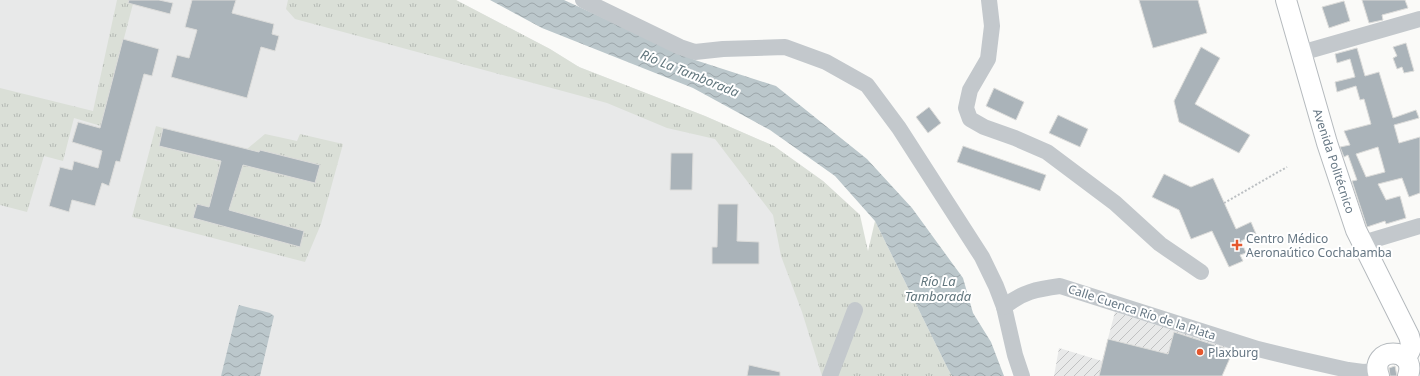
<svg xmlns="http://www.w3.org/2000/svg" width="1420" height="376" font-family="'Noto Sans',sans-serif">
  <defs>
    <pattern id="industrial-furrows" width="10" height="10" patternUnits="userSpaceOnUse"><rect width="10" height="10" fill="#e8e9e9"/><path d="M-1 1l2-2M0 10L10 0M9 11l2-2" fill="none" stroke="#c0c1c2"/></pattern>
    <pattern id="grass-tufts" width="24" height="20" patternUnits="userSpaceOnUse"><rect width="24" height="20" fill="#dadfd7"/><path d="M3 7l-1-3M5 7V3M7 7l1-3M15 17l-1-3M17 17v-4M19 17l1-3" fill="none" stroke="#b4b9b4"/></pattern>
    <pattern id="water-waves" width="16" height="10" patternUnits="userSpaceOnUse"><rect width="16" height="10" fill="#bbc7cb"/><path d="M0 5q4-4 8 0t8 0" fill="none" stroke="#9ca6aa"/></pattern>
  </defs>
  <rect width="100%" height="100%" fill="#fafaf8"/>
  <!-- built -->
  <path fill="#e8e9e9" d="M0,0H456L550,49L579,67L705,116L774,146L823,181L860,215L823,376H0Z"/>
  <!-- industrial -->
  <path fill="url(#industrial-furrows)" d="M1115,312L1234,349L1222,376H1054L1059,348L1102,361Z"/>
  <!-- grass -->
  <g fill="url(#grass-tufts)">
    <path d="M117,0H134L101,126L74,118L63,161L44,156L27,212L0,205V88L93,111Z"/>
    <path d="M288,0H456L550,49L579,67L705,116L774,146L823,181L860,215L868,251L875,221L948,369L952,376H822L802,312L781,256L773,215L715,139L667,128L607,103L295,19L286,9Z"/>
    <path d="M156,126L163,128L159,146L242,167L247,149L265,134L297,141L300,134L343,144L321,224L305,262L132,217Z"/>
  </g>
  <!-- water -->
  <g fill="url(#water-waves)">
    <path d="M490,0H564L695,60L776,86L867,159L912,208L963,278L973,313L991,342L1004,376H952L948,369L875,221L835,176L770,130L693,88L542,28Z"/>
    <path d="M239,305L270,313L274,316L260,376H221L237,311Z"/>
  </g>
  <!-- building -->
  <g fill="#aab3b9" stroke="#dcdcda" fill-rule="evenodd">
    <path d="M129,0H159L173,3L170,14L128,3Z"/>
    <path d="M192,0H236L232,13L274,24L272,34L279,36L275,51L261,47L247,98L171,77L177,55L189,58L197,30L185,27Z"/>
    <path d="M1139,0H1198L1207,33L1153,48Z"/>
    <path d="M1362,0H1405L1408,8L1382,15L1383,20L1369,23Z"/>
    <path d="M1344,1L1350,21L1329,28L1322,7Z"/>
    <path d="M123,39L159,49L152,76L144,74L120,162L116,161L109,186L102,183L95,206L72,200L69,212L49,206L60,167L72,170L74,161L98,168L102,151L72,142L78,122L100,128Z"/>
    <path d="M1406,43L1414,71L1404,73L1402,67L1397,69L1393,58L1397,56L1393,47Z"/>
    <path d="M1201,47L1220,58L1195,104L1250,135L1239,153L1179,122L1174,101Z"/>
    <path d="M1357,48L1365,76L1379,72L1393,118L1416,110L1419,118L1394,125L1399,143L1420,137V193L1409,197L1402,178L1378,184L1386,200L1400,196L1406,218L1386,224L1385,221L1367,227L1352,181L1357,180L1348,155L1344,157L1340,147L1350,145L1344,131L1371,124L1364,99L1360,100L1356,86L1337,92L1335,82L1355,77L1350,59L1337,63L1335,54ZM1378,147L1385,172L1366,177L1356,154Z"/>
    <path d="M994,88L1024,102L1016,120L986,106Z"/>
    <path d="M929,107L941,123L928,133L916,117Z"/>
    <path d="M1058,115L1088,129L1080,147L1049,133Z"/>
    <path d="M163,128L259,152L260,150L320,165L315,183L243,165L229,210L304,231L300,247L193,218L197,204L209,207L221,161L159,146Z"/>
    <path d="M963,146L1046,175L1040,191L957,162Z"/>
    <path d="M671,153H693L692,190H670Z"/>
    <path d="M1164,174L1191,187L1213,178L1236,229L1251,222L1256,234L1241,241L1246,253L1240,255L1243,261L1229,267L1212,231L1191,239L1179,210L1152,197Z"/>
    <path d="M718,204H738L737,241L759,242V264H712V247H717Z"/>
    <path d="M1174,332L1233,351L1222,376H1099L1108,339L1168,354Z"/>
    <path d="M749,365L780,372V376H747Z"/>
    <path d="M1395,366L1397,376H1390L1389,368Z"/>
  </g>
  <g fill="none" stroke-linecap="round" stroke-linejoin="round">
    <!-- major casing -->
    <g stroke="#b5babe" stroke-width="22">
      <g id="major">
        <path d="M1286,0L1327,143L1356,230L1409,336C1412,346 1412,350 1405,358"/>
        <path d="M1379,376C1368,346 1418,346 1408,376"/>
      </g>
    </g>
    <!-- path -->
    <path stroke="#bbbfc2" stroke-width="2" stroke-dasharray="2 2" stroke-linecap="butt" d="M1224,203L1287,167"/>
    <!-- minor -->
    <g stroke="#c3c8cc" stroke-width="16">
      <path d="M583,0L680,47L695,52L723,49L785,47L826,62L867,85L899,128L982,257L996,286L1004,307L1015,355L1022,376"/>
      <path d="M989,0L992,26L988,59L970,90L966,108L970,119L984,127L1015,138L1047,152L1115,203L1160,244L1201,272"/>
      <path d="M1301,53L1420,19"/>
      <path d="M1363,243L1420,226"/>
      <path d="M1004,307C1022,292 1037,289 1060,286L1258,349L1299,359L1348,370L1363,372L1377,371"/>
      <path d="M830,376L855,310"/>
    </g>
    <!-- major -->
    <use href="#major" stroke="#fff" stroke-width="20"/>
  </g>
  <!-- markers -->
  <g fill="#e4572e" stroke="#fff" stroke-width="1.5">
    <path d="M1235 239h4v4h4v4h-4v4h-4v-4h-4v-4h4z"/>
    <circle cx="1200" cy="352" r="4"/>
  </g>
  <g text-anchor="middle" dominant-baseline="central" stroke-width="4" stroke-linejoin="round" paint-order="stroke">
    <!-- street labels -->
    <g font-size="12" fill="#657683" stroke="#fff">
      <text transform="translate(1334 161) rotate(72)">Avenida Politécnico</text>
      <text transform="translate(1142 312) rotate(18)">Calle Cuenca Río de la Plata</text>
    </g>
    <!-- poi labels -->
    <g font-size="12" fill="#657683" stroke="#fff" text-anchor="start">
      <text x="1246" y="238">Centro Médico<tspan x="1246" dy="14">Aeronaútico Cochabamba</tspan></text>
      <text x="1208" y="352">Plaxburg</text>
    </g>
    <!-- water labels -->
    <g font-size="13" font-style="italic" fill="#60757c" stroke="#fff">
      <text transform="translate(690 73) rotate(22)">Río La Tamborada</text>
      <text x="938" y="281">Río La<tspan x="938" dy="15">Tamborada</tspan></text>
    </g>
  </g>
</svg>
